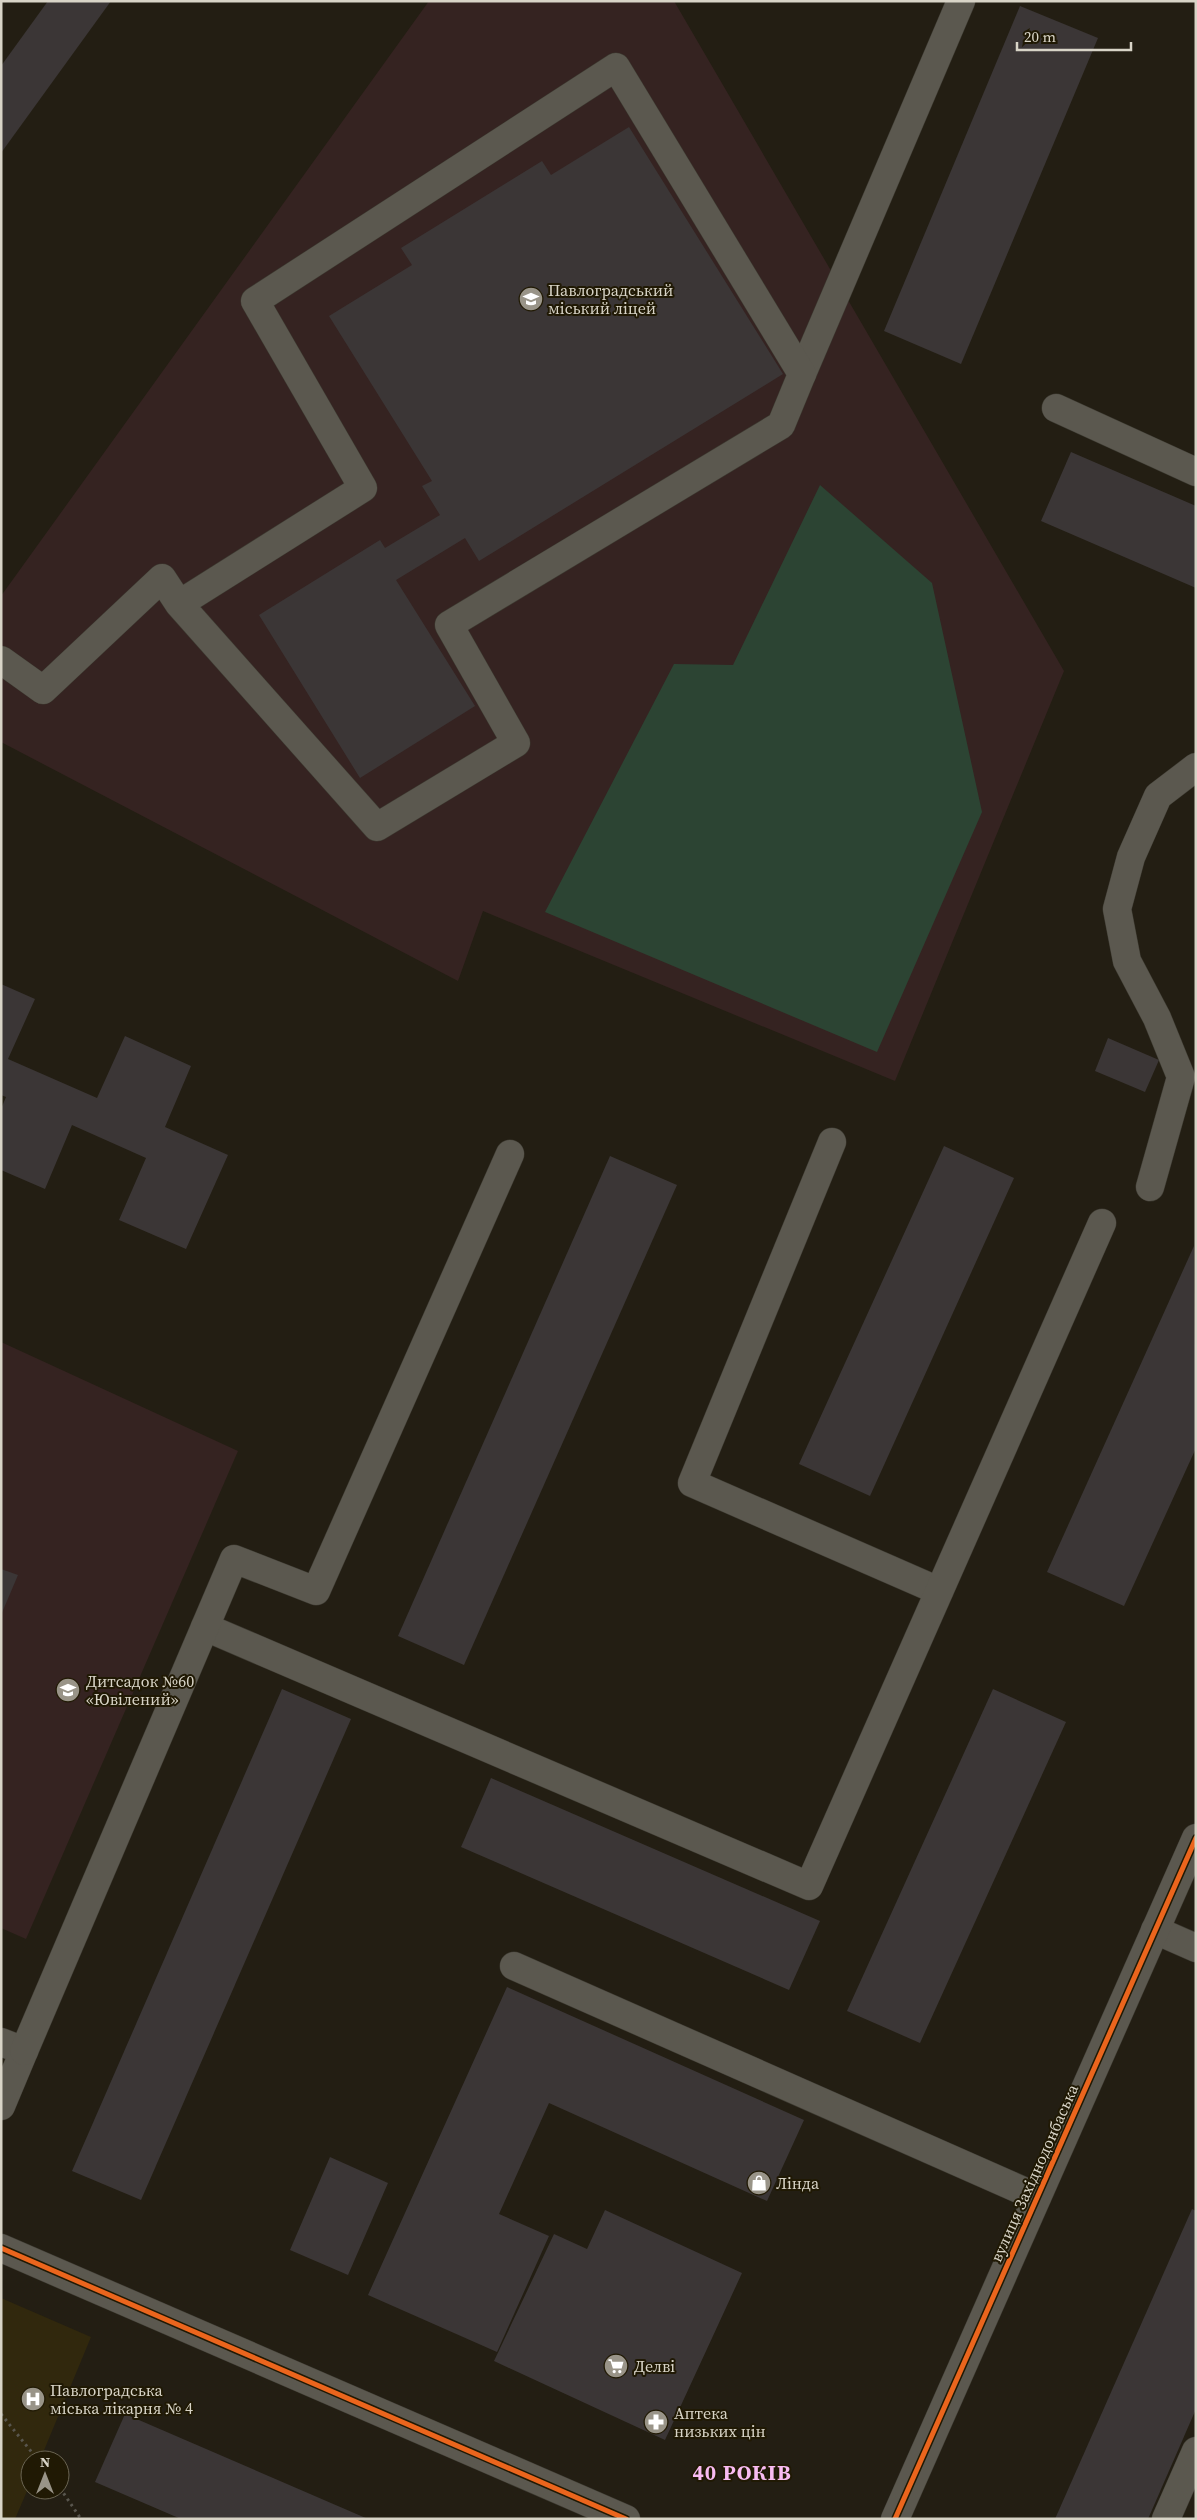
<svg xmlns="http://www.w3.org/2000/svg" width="1197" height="2520" font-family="'Source Serif 4',serif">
  <rect width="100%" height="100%" fill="#231e13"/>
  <!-- built -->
  <path fill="#31280d" d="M1,2298L91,2337L40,2460H30V2484L15,2519H1Z"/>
  <!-- education -->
  <g fill="#352321">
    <path d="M429,1H674L1064,671L895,1081L483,911L458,981L1,742V596Z"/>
    <path d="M1,1342L238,1451L26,1939L1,1928Z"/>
  </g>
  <!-- green -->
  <path fill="#2c4433" d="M820,485L932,583L982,812L877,1052L545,912L674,664L733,665Z"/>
  <!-- building -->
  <g fill="#3b3636">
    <path d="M48,1H111L1,153V66Z"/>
    <path d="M1020,6L1098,38L961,364L884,331Z"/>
    <path d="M629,127L783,374L479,561L465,538L396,580L475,706L360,778L259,615L380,540L385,548L440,515L422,486L432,481L329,316L412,265L401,248L542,161L551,175Z"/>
    <path d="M1071,452L1196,506V588L1041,521Z"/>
    <path d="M1,984L35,999L8,1059L97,1098L125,1036L191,1066L165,1127L228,1155L186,1249L119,1220L146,1158L72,1125L45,1189L1,1170V1109L6,1097L1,1095Z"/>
    <path d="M1108,1038L1159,1060L1145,1092L1095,1071Z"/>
    <path d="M944,1146L1014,1178L870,1496L799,1464Z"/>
    <path d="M610,1156L677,1185L464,1665L398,1636Z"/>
    <path d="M1194,1246L1196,1448L1124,1606L1047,1572Z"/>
    <path d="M1,1569L18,1575L1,1615Z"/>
    <path d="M282,1689L351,1719L141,2200L72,2171Z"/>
    <path d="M993,1689L1066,1722L920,2043L847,2011Z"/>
    <path d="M491,1778L820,1921L789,1990L461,1847Z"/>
    <path d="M507,1987L804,2120L767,2201L549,2103L499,2214L549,2236L497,2352L368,2295Z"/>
    <path d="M330,2157L388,2183L348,2275L290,2250Z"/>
    <path d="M1192,2209L1196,2211V2409L1148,2519H1055Z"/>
    <path d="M605,2210L742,2273L665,2440L494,2361L554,2234L587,2249Z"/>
    <path d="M125,2414L368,2519H181L95,2482Z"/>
  </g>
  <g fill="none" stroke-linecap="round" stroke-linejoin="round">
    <!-- minor casing -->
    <g stroke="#3d3a31" stroke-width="29">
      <g id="minor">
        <path d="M802,374L961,1"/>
        <path d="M1056,408L1196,472"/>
        <path d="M1,660L43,690L162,578L179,604L377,827L516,743L449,625L781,425L802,374L616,67L255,301L363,488L179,604"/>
        <path d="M832,1142L692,1483L939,1591"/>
        <path d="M1150,1187L1181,1077L1157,1018L1127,961L1117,909L1131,857L1158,796L1196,767"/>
        <path d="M205,1627L809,1886L1102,1223"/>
        <path d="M1155,1930L1196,1948"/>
        <path d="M514,1966L1037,2197"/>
        <path d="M1,2042L24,2051L1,2106"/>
        <path d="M24,2051L234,1559L316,1591L510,1154"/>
        <path d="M1,2248L626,2519"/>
        <path d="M895,2519L1196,1838"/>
        <path d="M1166,2519L1196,2451"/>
      </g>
    </g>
    <!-- path -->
    <g stroke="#59564e" stroke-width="3" stroke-dasharray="2.5 4" stroke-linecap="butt">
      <path d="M1,2414L38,2460"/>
      <path d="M60,2488L81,2519"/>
    </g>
    <!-- minor -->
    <use href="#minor" stroke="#5b584f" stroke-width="28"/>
    <!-- cycleway casing -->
    <g stroke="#201904" stroke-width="8">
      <g id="cycleway">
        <path d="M1,2248L626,2519"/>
        <path d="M895,2519L1196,1838"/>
      </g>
    </g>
    <!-- cycleway -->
    <use href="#cycleway" stroke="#eb651d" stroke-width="5"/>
  </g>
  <!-- icons -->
  <defs>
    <g id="school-disc" transform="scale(1.25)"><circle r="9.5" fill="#999488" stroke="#201904"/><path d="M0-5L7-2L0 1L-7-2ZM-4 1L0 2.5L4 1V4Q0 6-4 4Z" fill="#fff"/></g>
    <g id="shop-disc" transform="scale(1.25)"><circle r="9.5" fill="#999488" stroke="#201904"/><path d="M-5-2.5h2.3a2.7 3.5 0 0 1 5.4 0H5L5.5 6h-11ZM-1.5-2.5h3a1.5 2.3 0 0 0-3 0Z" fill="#fff"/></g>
    <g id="supermarket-disc" transform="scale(1.25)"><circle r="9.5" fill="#999488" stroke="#201904"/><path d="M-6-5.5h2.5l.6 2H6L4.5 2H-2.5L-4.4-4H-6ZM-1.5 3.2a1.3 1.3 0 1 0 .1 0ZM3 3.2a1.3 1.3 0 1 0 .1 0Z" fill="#fff"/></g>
    <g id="hospital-disc" transform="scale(1.25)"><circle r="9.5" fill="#999488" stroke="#201904"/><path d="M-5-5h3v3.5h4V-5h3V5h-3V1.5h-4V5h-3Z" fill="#fff"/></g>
    <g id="pharmacy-disc" transform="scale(1.25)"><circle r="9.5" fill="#999488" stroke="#201904"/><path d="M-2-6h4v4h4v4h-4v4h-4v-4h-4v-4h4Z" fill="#fff"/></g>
  </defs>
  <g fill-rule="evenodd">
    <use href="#school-disc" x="531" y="299"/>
    <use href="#school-disc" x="68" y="1690"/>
    <use href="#shop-disc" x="759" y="2183"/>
    <use href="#supermarket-disc" x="616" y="2366"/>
    <use href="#hospital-disc" x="33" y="2399"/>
    <use href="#pharmacy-disc" x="656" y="2422"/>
  </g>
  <g text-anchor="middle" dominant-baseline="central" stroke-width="4" stroke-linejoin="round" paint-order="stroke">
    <!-- poi labels -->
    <g font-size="16" fill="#d8d4c7" stroke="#201904" text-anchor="start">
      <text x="548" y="290">Павлоградський<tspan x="548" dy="18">міський ліцей</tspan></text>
      <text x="86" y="1681">Дитсадок №60<tspan x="86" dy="18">«Ювілений»</tspan></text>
      <text x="776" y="2183">Лінда</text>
      <text x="634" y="2366">Делві</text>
      <text x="50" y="2390">Павлоградська<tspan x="50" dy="18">міська лікарня № 4</tspan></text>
      <text x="674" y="2413">Аптека<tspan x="674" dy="18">низьких цін</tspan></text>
    </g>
    <!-- street labels -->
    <g font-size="16" fill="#d8d4c7" stroke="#201904">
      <text transform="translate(1034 2173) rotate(-66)">вулиця Західнодонбаська</text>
    </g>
    <!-- district labels -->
    <g font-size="21" font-weight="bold" letter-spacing="1" fill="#f8bbf2" stroke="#201904">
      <text x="742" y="2472">40 РОКІВ</text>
    </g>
  </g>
  <!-- border -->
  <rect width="1197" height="2520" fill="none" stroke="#d8d4c7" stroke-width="5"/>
  <!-- north arrow -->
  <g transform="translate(45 2475)"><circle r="24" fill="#201904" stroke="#6a6452"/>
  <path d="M0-4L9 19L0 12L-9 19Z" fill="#999488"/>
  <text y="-8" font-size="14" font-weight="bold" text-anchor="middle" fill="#d8d4c7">N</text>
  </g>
  <!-- scale -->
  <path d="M1017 42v8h114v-8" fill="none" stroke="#d8d4c7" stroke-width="2.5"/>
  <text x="1024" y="42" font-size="15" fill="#d8d4c7" stroke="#201904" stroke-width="4" paint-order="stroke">20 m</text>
</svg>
